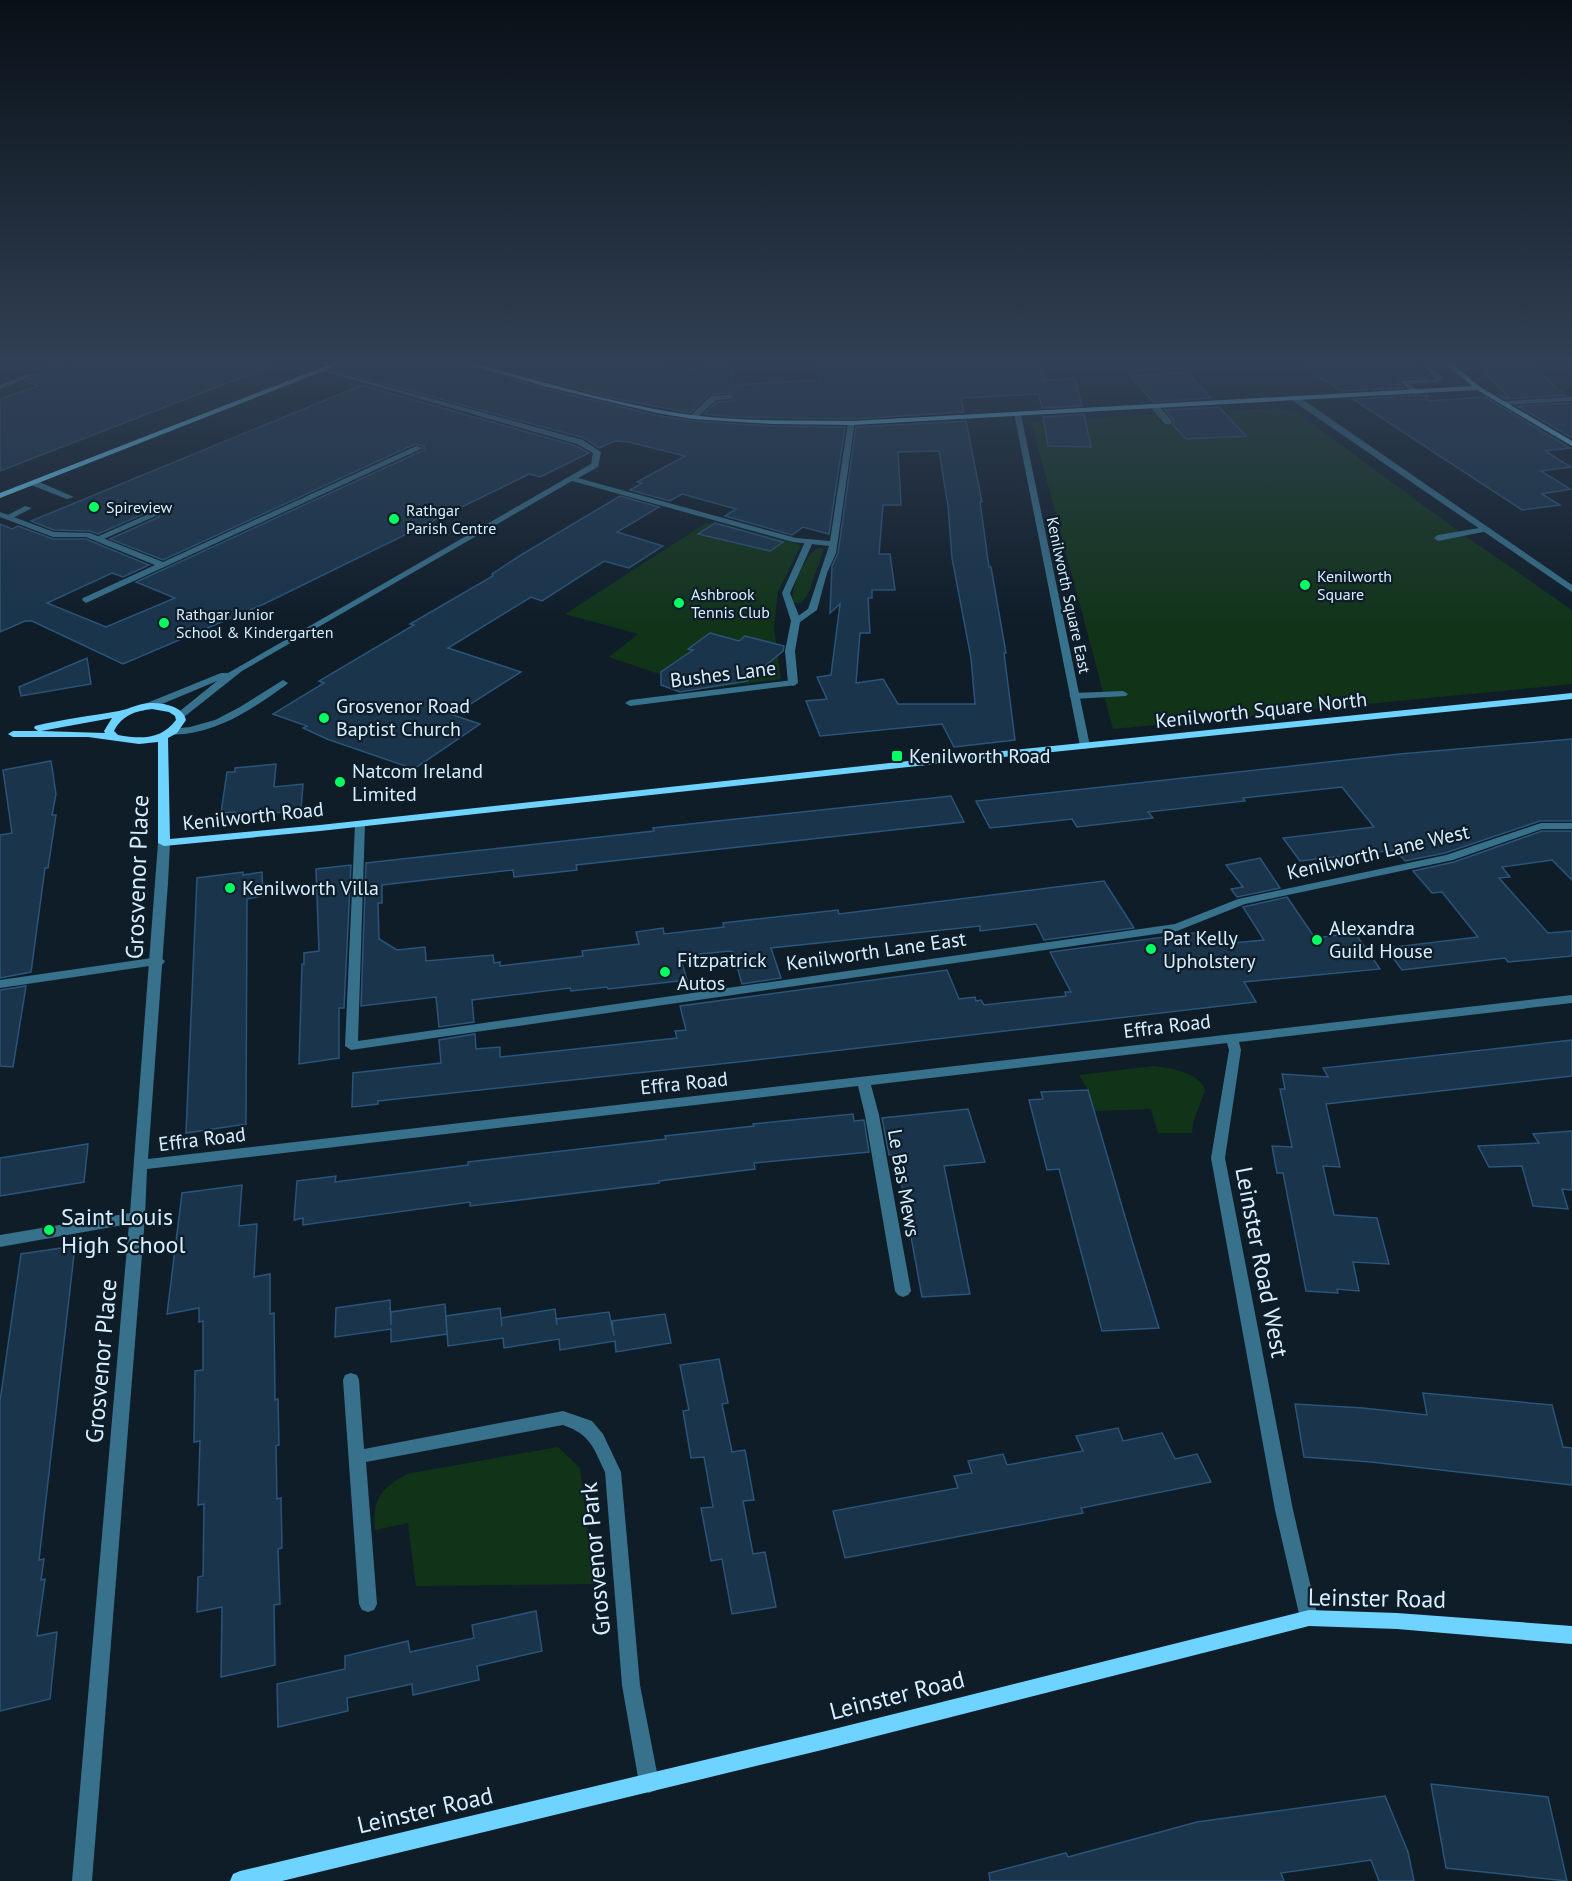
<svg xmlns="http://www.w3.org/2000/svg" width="1572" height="1881" font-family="'PT Sans',sans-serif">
  <rect width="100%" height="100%" fill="#0f1d29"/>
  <!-- green -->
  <g fill="#113419">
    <path d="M1280,408L1299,414L1461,533L1572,610V684L1113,729L1031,421Z"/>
    <path d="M706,523L727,525L801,545L778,592L774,627L781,679L703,689L609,657L638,634L565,614Z"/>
    <path d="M818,548L824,549L808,594L801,603H793C790,587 804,556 818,548Z"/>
    <path d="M1154,1066C1170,1068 1200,1073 1205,1090L1193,1123L1192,1133H1158L1151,1109L1094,1111L1088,1090L1079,1075Z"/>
    <path d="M558,1447L580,1468L594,1584L416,1586L408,1523L375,1530C372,1499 381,1489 407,1474Z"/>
  </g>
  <!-- building -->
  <g fill="#19344b" stroke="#2a5479" stroke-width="1.5" fill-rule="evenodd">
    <path d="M74,361H278L279,363L0,471V399L38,386L25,381L55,366L73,370Z"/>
    <path d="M351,361H455L542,388L656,415L693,421L772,426L845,427L829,534L803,527L792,535L725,516L736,509L682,494L670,501L630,490L642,483L637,482L685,456L629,442L615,441L599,448L584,438L333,370Z"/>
    <path d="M477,361H626L673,371L730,366L734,385L820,380L812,361H1043V380L1075,379L1082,406L1042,408L1039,394L961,398L964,412L852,419L731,417L704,414L717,402L733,401L731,393L709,394L690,413L607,397Z"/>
    <path d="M1335,361H1406L1417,369L1426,371L1429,377L1403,378L1398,382L1403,388L1341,391L1298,363Z"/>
    <path d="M1474,361H1515L1521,366H1532L1565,395L1504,399L1501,396L1509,398Z"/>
    <path d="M1188,373L1211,398L1153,402L1131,376Z"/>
    <path d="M362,385L576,446L589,453L540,477L529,474L264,604L123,664L32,621H25L0,632V524L12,529L18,526L53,539H86L149,565L123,577L112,573L47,603L106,627L175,598L136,582L424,450V446L415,444L163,560L110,539L159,517V513L150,511L98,534L90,531L54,530L31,521Z"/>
    <path d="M1420,395H1428L1427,401L1485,397L1570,448L1545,451L1571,467L1541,471L1570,489L1542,494L1560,505L1522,510L1353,399Z"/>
    <path d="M1572,403V438L1518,406Z"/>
    <path d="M1219,407L1246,436L1186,439L1173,425V419L1165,410Z"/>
    <path d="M1084,414L1091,447L1048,446L1043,417Z"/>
    <path d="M966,421L982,502H980L989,567H991L1006,653H1004L1015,740L954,747L942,724L820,736L806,701L827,699L817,677L831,675L840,604L830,613L832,566L838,553L856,427ZM939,451L948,506L952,558L971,658L975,704H898L883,679L856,683L860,633H870L868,598H872V590H895L890,554H879L883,505H901L898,452Z"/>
    <path d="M620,496L659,507L617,532L663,546L629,568L604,561L542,601L531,597L448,648L521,672L453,715L480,724L414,769L327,739L303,728L307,726L273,714L324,683L319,681L414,625L410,624L493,576L492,574L521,555Z"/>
    <path d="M715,523L783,542L770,551L698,534Z"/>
    <path d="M710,633L739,641L745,636L784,646L783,651L747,681L680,692L661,685V672L693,650L688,649Z"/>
    <path d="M87,658L91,684L21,696L19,687Z"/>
    <path d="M1572,739V821H1540L1445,853L1405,861L1395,850L1300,861L1283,838L1374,827L1342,787L1243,798L1245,801L1148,812L1153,818L1077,827L1072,819L990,828L976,801L1400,754Z"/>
    <path d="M51,761L56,794L52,815H56L48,868H45L31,972L0,978V835L12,833L3,770Z"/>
    <path d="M276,764L274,787L303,784L301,810L234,817L235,812L221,813L227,772H235V768Z"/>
    <path d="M951,796L964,822L576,865L577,870L514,877L513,870L382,885V903H378L379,939L397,950L425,947L426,961L493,955L494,963L500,962V966L583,956L582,951L639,944L636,932L663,928L664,934L724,927L723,923L838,910L839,914L1104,881L1134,928L1044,940L1036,924L980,931V926L771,948L781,978L742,984L733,952L730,951L680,956L687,980L608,989L607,987L571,991L570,988L472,1000L474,1022L439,1027L436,997L361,1006L366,863L654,831L653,828Z"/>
    <path d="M1542,831H1572V880L1552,860L1502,867L1510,877L1499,878L1548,933L1572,931V956L1508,962L1505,958L1402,970L1386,948L1478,937L1442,892L1432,893L1413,871L1454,862Z"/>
    <path d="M1260,858L1280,888L1237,897L1231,889L1243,887L1226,865Z"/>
    <path d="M351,865L344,1008H339V1058L299,1064L302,964H304V953L319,951L316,869Z"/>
    <path d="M243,872V875L262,872L263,896L247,899L246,1124L186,1133L197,878Z"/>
    <path d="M1287,897L1315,938L1355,933L1380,969L1244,982L1256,1002L738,1062L378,1101V1104L352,1107L353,1073L441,1063L439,1040L475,1034L476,1049L500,1047V1057L677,1038L675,1031L686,1030L680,1006L947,970L959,999L975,997L976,1001L981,1000L984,1005L1066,996L1065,992H1071L1050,952L1202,932L1210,945L1264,940L1243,907Z"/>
    <path d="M26,986L13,1067L0,1066V990Z"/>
    <path d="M1572,1040V1076L1326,1104L1340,1167L1323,1166L1334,1215L1377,1218L1389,1264L1353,1262L1359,1291L1337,1289L1338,1293L1306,1291L1283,1173H1277L1272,1146L1292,1147L1280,1089H1285L1282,1074L1328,1077L1323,1068Z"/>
    <path d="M1088,1090L1133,1244L1159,1328L1102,1331L1059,1169L1047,1170L1029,1100L1043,1099L1041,1092Z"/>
    <path d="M968,1109L985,1162L944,1166L970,1294L922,1297L896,1154L889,1155L882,1118Z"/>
    <path d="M853,1114L854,1121L864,1120L869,1152L754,1163L755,1169L659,1181V1183L470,1206V1202L303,1225V1218L294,1220L297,1181L336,1176L335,1182L468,1165V1162L666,1139L665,1136L754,1126L753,1124Z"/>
    <path d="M1572,1131V1190L1562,1189L1568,1209L1533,1206L1522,1166L1489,1167L1478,1146L1539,1143L1533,1134Z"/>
    <path d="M88,1144L84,1182L0,1196V1158Z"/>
    <path d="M242,1185L239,1226L257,1224L254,1277L270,1274V1314L274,1313L275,1400L278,1399L279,1445L276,1446L277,1499L281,1498L282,1548L278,1549L280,1604L274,1605L275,1665L221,1677L222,1607L197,1612L198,1577L203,1576L204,1504L198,1505L200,1441L194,1442L195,1371L203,1370V1321L199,1322V1308L167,1314L182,1193Z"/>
    <path d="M75,1246L39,1560L44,1559L41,1580L45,1579L37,1636L57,1632L50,1699L0,1711V1401L21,1254Z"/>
    <path d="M390,1300L391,1325V1312L445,1304L447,1334L391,1342V1329L335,1337L336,1308Z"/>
    <path d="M500,1308L502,1326L501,1318L555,1309L557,1325L556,1319L609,1312L614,1336L612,1321L665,1314L671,1343L616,1352L615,1341L560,1350L559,1339L504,1348L503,1338L448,1346L446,1316Z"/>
    <path d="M719,1359L728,1403L722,1404L732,1452L745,1450L754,1500L743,1501L753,1554L765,1552L776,1607L732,1614L722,1559L711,1561L701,1508L713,1507L704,1457L691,1458L683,1411L689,1410L680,1365Z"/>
    <path d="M1423,1393L1552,1405L1563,1447L1572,1448V1485L1371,1462L1304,1457L1295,1404L1363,1408L1427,1415Z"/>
    <path d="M1118,1428L1123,1441L1162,1433L1175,1459L1197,1454L1211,1482L1081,1508L1083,1513L845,1558L833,1511L958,1488L954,1476L972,1473L968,1461L1003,1454L1007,1465L1083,1451L1076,1436Z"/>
    <path d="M536,1611L542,1651L477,1666L479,1680L413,1695L412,1684L347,1698L348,1711L278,1727L277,1684L345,1669V1656L408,1641L410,1652L474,1638L472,1625Z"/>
    <path d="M1431,1784L1548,1797L1567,1881L1446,1868Z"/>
    <path d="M1385,1796L1408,1852L1414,1881H1379L1371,1860L1281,1873L1284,1881H990L989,1873L1066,1853L1068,1857L1197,1822Z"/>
  </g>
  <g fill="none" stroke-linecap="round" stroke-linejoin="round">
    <!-- lane -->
    <g fill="#37718b" fill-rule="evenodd">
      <path d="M0,361H6L0,364Z"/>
      <path d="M1421,361H1448L1450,363L1447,365L1432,366L1442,378L1439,382L1410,384L1420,393L1416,395L1400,382L1404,380L1435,379Z"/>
      <path d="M728,395H731V399L716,400L696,419L689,417L711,396Z"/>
      <path d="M1152,405H1158L1171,420V424H1165L1152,409Z"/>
      <path d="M31,481H37L74,497L67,499L31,485Z"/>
      <path d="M25,506L32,508L11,519L4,517Z"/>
      <path d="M151,513L158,515L99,541L92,539Z"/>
      <path d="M1485,527L1489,529L1488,531L1438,541L1434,538L1438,535Z"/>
      <path d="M809,539L813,542L790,593L801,621L796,624L791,621L782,593L805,542Z"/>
      <path d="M283,680L288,683L286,685C255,707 224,729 185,734C178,734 172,736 167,732L172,729L190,727L215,720L240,707Z"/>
      <path d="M793,680L796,681V685L630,706L625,703L630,700Z"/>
      <path d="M1123,691L1128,694L1126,696L1074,699L1069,696L1074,693Z"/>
      <path d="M159,957L165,961L163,964L0,988V980Z"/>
    </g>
    <!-- street -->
    <g fill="#37718b" fill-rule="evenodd">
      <path d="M323,369L583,440L601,452L598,467L578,478L796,538L830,541L848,423L855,421L836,553L827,573L817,610L800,622L795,651L798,683L793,686L788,683L785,651L791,621L808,609L829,546L793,542L572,481L242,671L184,717H176L175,715L217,681L150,709H142V705L221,673H228L591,464L593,453L577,444L323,371Z"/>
      <path d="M29,374L34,375L0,389V385Z"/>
      <path d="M1293,397H1299L1572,585V592L1293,401Z"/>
      <path d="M1572,397V401L1504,405L1500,403L1504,401Z"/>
      <path d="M1014,413L1021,415L1090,746L1085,749L1080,746Z"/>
      <path d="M416,446L423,448L86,603L82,600L83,598L155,565L86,537H53L0,517V512L54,532L90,533L163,562Z"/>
      <path d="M360,821L365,824L358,1041L1175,924L1238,899L1446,855L1541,823H1572V829H1542L1453,860L1245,904L1177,931L351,1050L345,1046L355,824Z"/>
      <path d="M164,840L170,843L168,883L148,1159L1572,995V1003L1239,1042L1241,1050L1225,1158L1293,1510L1318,1618L1315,1624L1309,1626L1303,1624L1300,1618L1275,1510L1211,1158L1229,1050L1227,1043L871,1085L879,1115L911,1291L908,1295L903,1297L898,1295L895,1291L865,1115L858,1086L147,1169L145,1217L92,1881H72L129,1224L0,1247V1235L130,1213L158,843Z"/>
      <path d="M351,1373L357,1375L359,1380L364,1449L563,1411L592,1421L603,1434L621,1472L640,1685L659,1783L656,1790L649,1793L642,1790L639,1783L622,1685L605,1472C593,1447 591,1435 563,1425L366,1462L377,1604L374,1610L368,1612L362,1610L359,1604L343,1380L345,1375Z"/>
    </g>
    <!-- secondary -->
    <g fill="#6ed4ff" fill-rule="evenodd">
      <path d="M339,361H349L0,498V493Z"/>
      <path d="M457,361H468C540,381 617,405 691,415C744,422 799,420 852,421L1472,386L1442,361H1449L1480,387L1572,441V446L1477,390L852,425L772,424L693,419L657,413L543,386Z"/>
      <path d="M1572,693V699L954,762L320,831L164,846L158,843V742L139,744L88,737H13L8,734L13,731H38L34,728L35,726C63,719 91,716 119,711C130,709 139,703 151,703C163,703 183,706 186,720L177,733L168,738L170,839L320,825L954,756ZM152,709L169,712L175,716L176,720C161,740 141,739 118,735L114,731C122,715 136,711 152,709ZM112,718L104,731L105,733L41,731Z"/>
      <path d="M1309,1610L1397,1613L1572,1626V1644L1397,1629L1309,1626L826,1749L282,1881H230L233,1874L240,1871L826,1731Z"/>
    </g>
  </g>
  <!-- sky -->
  <linearGradient id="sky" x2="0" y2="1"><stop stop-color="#081017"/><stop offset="0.58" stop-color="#314054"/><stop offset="1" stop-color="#314054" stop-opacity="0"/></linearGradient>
  <rect width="1572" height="624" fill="url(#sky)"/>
  <!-- markers -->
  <g fill="#03ff61" stroke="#0f1d29" stroke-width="2">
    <circle cx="94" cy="507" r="6"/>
    <circle cx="394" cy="519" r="6"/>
    <circle cx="1305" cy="585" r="6"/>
    <circle cx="679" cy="603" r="6"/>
    <circle cx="164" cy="623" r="6"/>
    <circle cx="324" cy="718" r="6"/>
    <rect x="891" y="750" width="12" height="12" rx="3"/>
    <circle cx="340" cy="782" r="6"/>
    <circle cx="230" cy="888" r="6"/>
    <circle cx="1317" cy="940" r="6"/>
    <circle cx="1151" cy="949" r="6"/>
    <circle cx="665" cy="972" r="6"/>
    <circle cx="49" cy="1230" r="6"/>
  </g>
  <g text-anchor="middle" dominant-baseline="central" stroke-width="4.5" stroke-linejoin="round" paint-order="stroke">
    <!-- far-poi labels -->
    <g font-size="16" fill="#d7efff" stroke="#0f1d29" text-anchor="start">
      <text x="106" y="507">Spireview</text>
      <text x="406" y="510">Rathgar<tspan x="406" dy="18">Parish Centre</tspan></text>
      <text x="1317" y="576">Kenilworth<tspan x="1317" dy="18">Square</tspan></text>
      <text x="691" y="594">Ashbrook<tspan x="691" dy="18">Tennis Club</tspan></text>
      <text x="176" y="614">Rathgar Junior<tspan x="176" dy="18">School &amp; Kindergarten</tspan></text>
    </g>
    <!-- far-street labels -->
    <g font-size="16" fill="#d7efff" stroke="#0f1d29">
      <text transform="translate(1069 595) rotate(78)">Kenilworth Square East</text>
    </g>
    <!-- street labels -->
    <g font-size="20" fill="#d7efff" stroke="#0f1d29">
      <text transform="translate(723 674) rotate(-7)">Bushes Lane</text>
      <text transform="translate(1261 710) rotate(-6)">Kenilworth Square North</text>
      <text transform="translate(253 816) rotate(-6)">Kenilworth Road</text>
      <text transform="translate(1378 852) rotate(-13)">Kenilworth Lane West</text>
      <text transform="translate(876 951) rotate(-8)">Kenilworth Lane East</text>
      <text transform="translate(1167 1026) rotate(-7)">Effra Road</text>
      <text transform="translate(684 1083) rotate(-6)">Effra Road</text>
      <text transform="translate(202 1139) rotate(-7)">Effra Road</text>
      <text transform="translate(904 1183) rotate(80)">Le Bas Mews</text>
    </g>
    <!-- poi labels -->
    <g font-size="20" fill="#d7efff" stroke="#0f1d29" text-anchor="start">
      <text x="336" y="706">Grosvenor Road<tspan x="336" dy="23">Baptist Church</tspan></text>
      <text x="909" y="756">Kenilworth Road</text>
      <text x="352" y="771">Natcom Ireland<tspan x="352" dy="23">Limited</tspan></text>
      <text x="242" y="888">Kenilworth Villa</text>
      <text x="1329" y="928">Alexandra<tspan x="1329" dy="23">Guild House</tspan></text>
      <text x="1163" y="938">Pat Kelly<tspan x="1163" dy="23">Upholstery</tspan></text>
      <text x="677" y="960">Fitzpatrick<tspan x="677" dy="23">Autos</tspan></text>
    </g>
    <!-- near-street labels -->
    <g font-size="24" fill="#d7efff" stroke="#0f1d29">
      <text transform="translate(137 877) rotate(-88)">Grosvenor Place</text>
      <text transform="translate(1262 1262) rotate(79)">Leinster Road West</text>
      <text transform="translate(101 1361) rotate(-85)">Grosvenor Place</text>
      <text transform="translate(595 1559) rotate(-95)">Grosvenor Park</text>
      <text transform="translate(1377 1598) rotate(1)">Leinster Road</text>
      <text transform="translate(897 1695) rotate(-14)">Leinster Road</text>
      <text transform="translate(425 1810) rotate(-13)">Leinster Road</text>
    </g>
    <!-- near-poi labels -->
    <g font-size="24" fill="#d7efff" stroke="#0f1d29" text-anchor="start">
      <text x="61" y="1216">Saint Louis<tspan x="61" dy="28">High School</tspan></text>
    </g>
  </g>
</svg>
